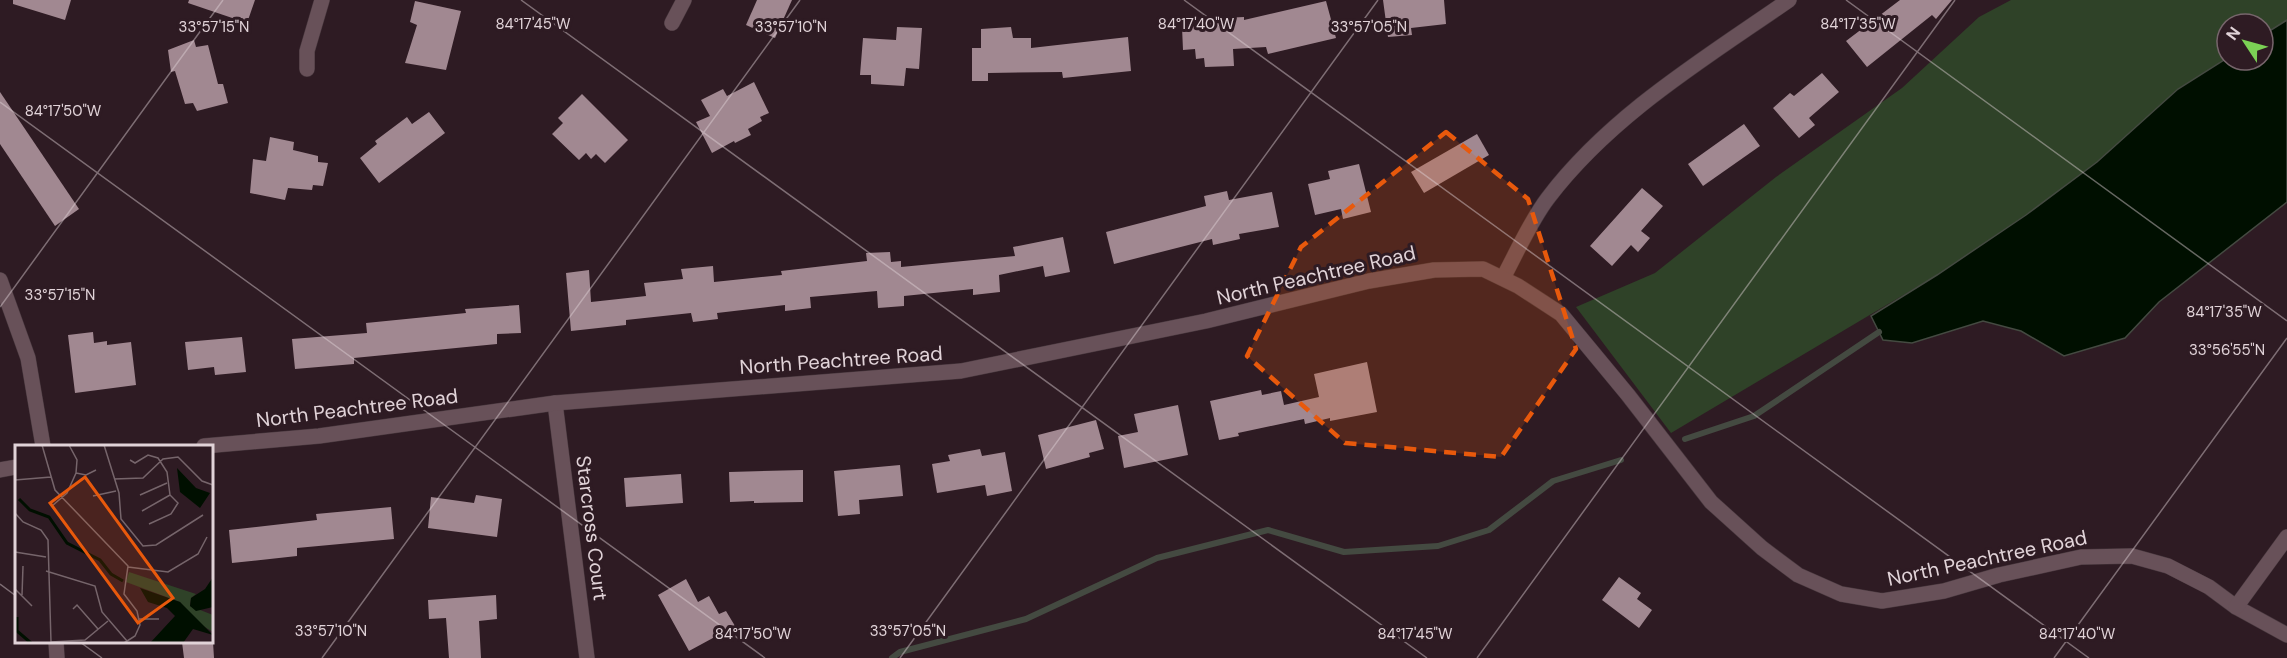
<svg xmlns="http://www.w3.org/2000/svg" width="2287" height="658" font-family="'DM Sans',sans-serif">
  <rect width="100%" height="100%" fill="#2e1b23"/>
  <!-- green -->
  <path fill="#2f4228" d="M2011,0H2287V20L2263,35V24H2227V58L2178,89L2097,162L2026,215L1937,275L1671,433L1576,307L1655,273L1776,177L1902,88L1979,17Z"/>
  <!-- water -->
  <path fill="#000f00" stroke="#444a41" stroke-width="1.5" d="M2287,20V202L2159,302L2125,338L2064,356L2021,331L1983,321L1912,343L1883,340L1871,316L1937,275L2026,215L2097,162L2178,89L2227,58V60H2263V35Z"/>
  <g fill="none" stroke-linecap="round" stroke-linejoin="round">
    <!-- stream -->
    <g stroke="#444a41" stroke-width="6">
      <path d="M1685,439L1754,416L1879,332"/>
      <path d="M892,658L900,652L1026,619L1157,558L1268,530L1344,552L1438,546L1489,530L1553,481L1621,460"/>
    </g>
  </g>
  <!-- building -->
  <g fill="#a18891">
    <path d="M13,0H71L65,20L13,4Z"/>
    <path d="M189,0H255L247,23L188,3Z"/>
    <path d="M757,0H792L775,38L746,25Z"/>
    <path d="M1383,0H1444L1446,24L1411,28L1412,35L1388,37Z"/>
    <path d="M1900,0H1952L1936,19L1932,15L1867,67L1846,41Z"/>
    <path d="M415,1L461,11L446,70L405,63L417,25L410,22Z"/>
    <path d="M1326,1L1336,38L1268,54L1266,47L1233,49L1234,66L1205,67L1204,58L1196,59L1195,49L1183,50L1182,27L1202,26L1201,19L1244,17V20Z"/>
    <path d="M897,27L922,28L919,69L906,68L904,86L871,84V75H860L863,38L896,40Z"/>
    <path d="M1011,27L1013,38H1031V48L1128,37L1131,71L1063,78L1062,72L988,73V81H972V48H981V29Z"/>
    <path d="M194,40L196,47L208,45L218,84H223L228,103L197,111L193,103L185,104L175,71L171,72L168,50Z"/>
    <path d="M1822,73L1839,92L1809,118L1815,125L1799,138L1773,108L1790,93L1794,96Z"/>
    <path d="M754,82L769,113L760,117L762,121L748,129L751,135L735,143L734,141L712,153L696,122L710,116L701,100L723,89L727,96Z"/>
    <path d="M0,92L79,209L55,226L0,144Z"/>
    <path d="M582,94L628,140L605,163L596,154L591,159L586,153L579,160L552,134L563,123L558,118Z"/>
    <path d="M429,112L445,133L379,183L360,158L377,144L375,141L407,117L412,124Z"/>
    <path d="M1744,124L1760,146L1703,186L1688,164Z"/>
    <path d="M1477,134L1489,155L1424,193L1411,172Z"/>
    <path d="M270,137L294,142L293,150L318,156V162L328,163L323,186L313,185L312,190L288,188L285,200L250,193L253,159L266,161Z"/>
    <path d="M1359,164L1371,212L1343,219L1341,209L1315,215L1308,184L1330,179L1328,171Z"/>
    <path d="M1642,188L1663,206L1641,231L1650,238L1638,252L1631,245L1612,266L1590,246Z"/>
    <path d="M1227,191L1229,200L1272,192L1279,227L1239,234L1240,239L1213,245L1212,239L1114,264L1106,232L1206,206L1204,196Z"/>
    <path d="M1063,237L1070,272L1045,277L1043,266L999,275L1000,292L973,295V289L904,296V306L878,308L877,291L810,297L811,308L785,311V305L717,313L718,319L693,322L691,313L626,320V325L571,331L566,273L589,270L591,302L646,296L644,283L683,279L681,269L713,266L714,282L782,275L781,271L867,261L866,253L890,252L891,262L901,261V267L1015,256L1013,247Z"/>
    <path d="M519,305L521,333L497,334V344L354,358V364L295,369L292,339L367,333L366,323L466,313L465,309Z"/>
    <path d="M93,332L94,343L107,341V345L131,342L136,385L75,393L68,335Z"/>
    <path d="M242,337L246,372L215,375L214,367L188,370L185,342Z"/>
    <path d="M1367,362L1377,412L1330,421V418L1305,424L1304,419L1238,433L1239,436L1219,440L1210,401L1261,390L1262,395L1281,391L1284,405L1319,397L1314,374Z"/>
    <path d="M1178,405L1188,455L1124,468L1118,436L1138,432L1134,414Z"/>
    <path d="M1096,420L1104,449L1089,453L1090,457L1046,469L1038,435Z"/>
    <path d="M980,449L982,456L1005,452L1012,491L987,496L985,485L937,493L932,464L950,461L948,455Z"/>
    <path d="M900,465L903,496L859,500L860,514L838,516L834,471Z"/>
    <path d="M803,470V502L754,503V501L730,502L729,472Z"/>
    <path d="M681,474L683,503L626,507L624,478Z"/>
    <path d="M476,495L502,499L497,537L428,528L431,497L474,503Z"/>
    <path d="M391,507L394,539L297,548V556L232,563L229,530L317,520L316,514Z"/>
    <path d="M1619,577L1641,593L1637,599L1652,610L1639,628L1602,600Z"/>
    <path d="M686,579L698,602L709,596L719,614L726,611L735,626L689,651L658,595Z"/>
    <path d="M496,595L497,619L479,621L481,658H449L446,618L429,619L428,600Z"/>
    <path d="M182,642H213L214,658H184Z"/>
  </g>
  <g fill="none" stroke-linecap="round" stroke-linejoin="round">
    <!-- street casing -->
    <g stroke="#47373d" stroke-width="16">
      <g id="street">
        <path d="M672,23L684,0"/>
        <path d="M307,69V51L322,0"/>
        <path d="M1503,278C1517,252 1531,220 1548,198C1611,115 1704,59 1789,0"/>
        <path d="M0,280L28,358L43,446"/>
        <path d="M555,403L587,658"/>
        <path d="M204,446L319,436L555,403L961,371L1206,321L1369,281L1434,270L1483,269L1518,286L1561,314L1628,395L1711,502L1762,548L1798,575L1841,594L1882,601L1944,591L1999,575L2081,557L2132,556L2168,566L2209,587L2236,607L2287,635"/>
        <path d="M0,470L16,467"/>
        <path d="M2236,607L2287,537"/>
        <path d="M56,642L57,658"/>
      </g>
    </g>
    <!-- street -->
    <use href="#street" stroke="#685159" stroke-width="15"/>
  </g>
  <!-- marked area -->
  <path fill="#e8590c" fill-opacity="0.2" stroke="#e8590c" stroke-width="4.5" stroke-dasharray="12 8" stroke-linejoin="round" d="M1446,132L1528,199L1576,349L1501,457L1345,443L1247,356L1301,247Z"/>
  <!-- ticks -->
  <path fill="none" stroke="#e1d3d8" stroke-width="1.5" stroke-opacity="0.45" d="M521,0L1427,658M1184,0L2089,658M1846,0L2287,321M0,102L765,658M0,307L223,0M0,584L16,596M80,642L102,658M322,658L800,0M900,658L1378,0M1477,658L1955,0M2054,658L2287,338"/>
  <g text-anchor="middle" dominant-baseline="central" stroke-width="6" stroke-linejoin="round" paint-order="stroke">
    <!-- street labels -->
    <g font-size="20" fill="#e1d3d8" stroke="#2e1b23">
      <text transform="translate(1316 275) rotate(-13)">North Peachtree Road</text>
      <text transform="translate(841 360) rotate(-4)">North Peachtree Road</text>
      <text transform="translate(357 408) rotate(-7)">North Peachtree Road</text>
      <text transform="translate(592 528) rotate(83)">Starcross Court</text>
      <text transform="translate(1987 558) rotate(-12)">North Peachtree Road</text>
    </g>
  </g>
  <!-- overview -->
  <g transform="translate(15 445)">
    <rect width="198" height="198" fill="#2e1b23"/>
    <path d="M114,127L181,149L176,153L175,161L198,170V187L183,178L165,157L111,137Z" fill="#2f4228"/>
    <path d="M162,23L181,43L195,48L185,63L165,47ZM198,132V162L181,166L175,161L176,153L190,144ZM125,143L165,157L198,190L178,184L168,198H135L160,171L152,163L133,157Z" fill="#000f00"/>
    <path fill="none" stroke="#000f00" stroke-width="3" d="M4,54L15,65L34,72L52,98L85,115L96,129L108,136M2,172V186L16,198"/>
    <path fill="none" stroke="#76656b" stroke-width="1.5" d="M27,0L40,45L113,121L109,149L122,166L125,180L120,191L109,198M89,0L104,48L106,74L128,101L141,100L188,70M115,15L120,18L133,10L143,13L152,27L155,50L163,58L156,69L134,79M61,28L71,30L81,25M99,34L128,33L148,14L163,12L187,36L198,40M0,35L36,32M125,50L152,38M78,51L101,46M37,61L52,48L61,28L62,15L54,0M127,66L155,50M0,68L8,77L26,85L33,95L36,197M0,107L31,112M113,122L153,127L183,109L192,92M31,126L80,141L87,167L112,196M0,144L17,161M7,150L8,121M58,164L62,160L83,184M124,174H144M36,197L70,195L93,176"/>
    <path fill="#e8590c" fill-opacity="0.15" stroke="#e8590c" stroke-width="3" d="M70,32L158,153L123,178L35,58Z"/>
    <rect width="198" height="198" fill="none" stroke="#e1d3d8" stroke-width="3"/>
  </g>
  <g font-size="15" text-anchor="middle" fill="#e1d3d8" stroke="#2e1b23" stroke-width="6" stroke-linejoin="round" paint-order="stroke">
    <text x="1858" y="29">84°17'35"W</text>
    <text x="533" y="29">84°17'45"W</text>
    <text x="1196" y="29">84°17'40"W</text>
    <text x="214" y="32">33°57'15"N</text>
    <text x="791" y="32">33°57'10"N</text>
    <text x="1369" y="32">33°57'05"N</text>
    <text x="63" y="116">84°17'50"W</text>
    <text x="60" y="300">33°57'15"N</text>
    <text x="2224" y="317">84°17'35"W</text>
    <text x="2227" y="355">33°56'55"N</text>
    <text x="331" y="636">33°57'10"N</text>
    <text x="908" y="636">33°57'05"N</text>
    <text x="753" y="639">84°17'50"W</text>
    <text x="1415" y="639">84°17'45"W</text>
    <text x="2077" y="639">84°17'40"W</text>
  </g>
  <!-- north arrow -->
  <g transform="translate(2245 42) rotate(306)"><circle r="28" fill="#2e1b23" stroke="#76656b" stroke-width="1.5"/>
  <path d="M0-4.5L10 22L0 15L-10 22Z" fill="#7bd155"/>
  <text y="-9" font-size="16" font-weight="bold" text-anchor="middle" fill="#e1d3d8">N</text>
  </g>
</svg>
